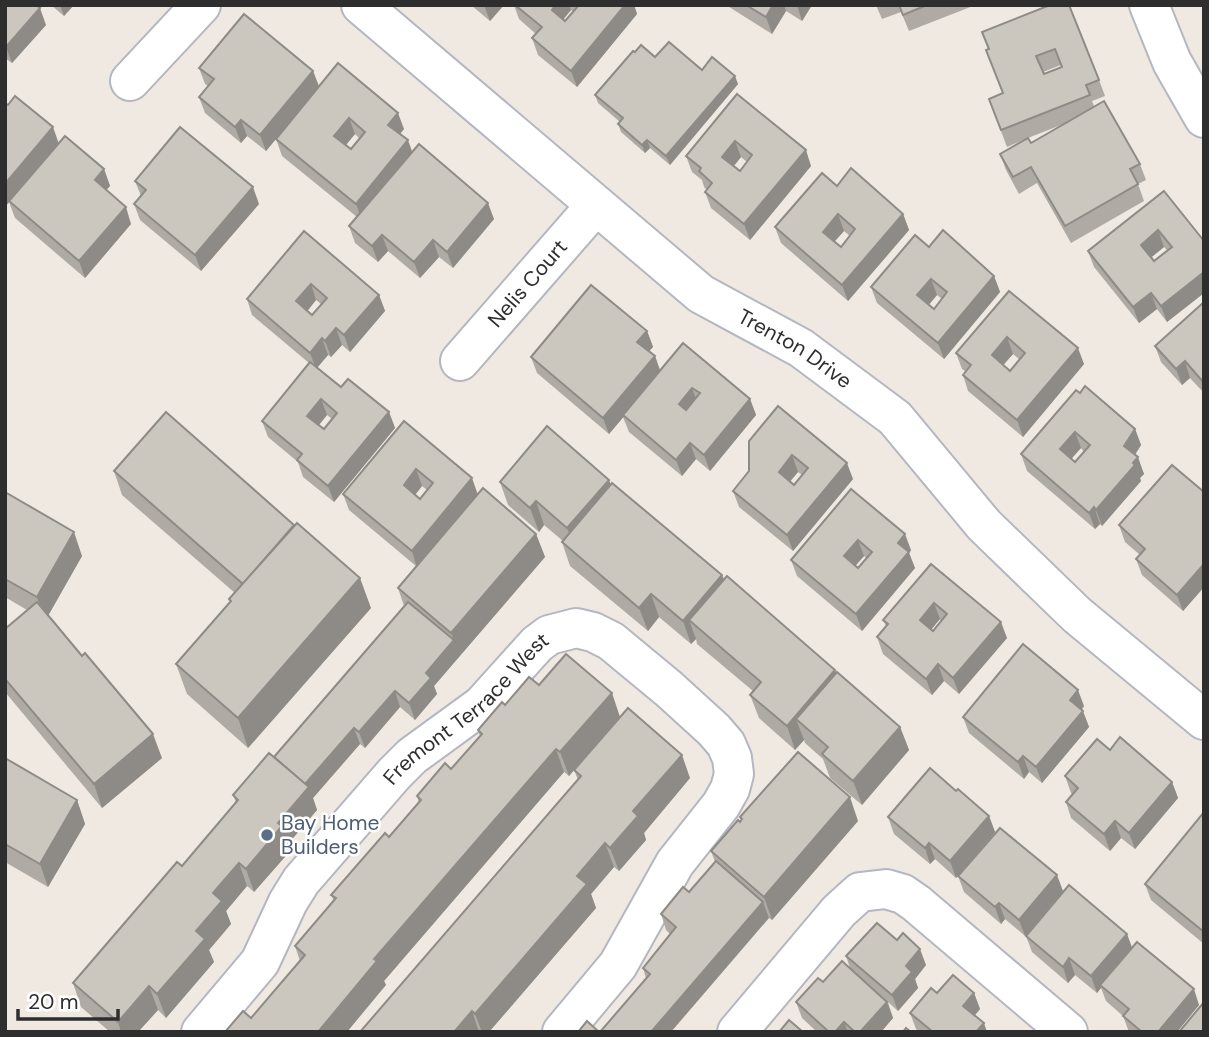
<svg xmlns="http://www.w3.org/2000/svg" width="1209" height="1037" font-family="'DM Sans',sans-serif">
  <rect width="100%" height="100%" fill="#efe9e1"/>
  <g fill="none" stroke-linecap="round" stroke-linejoin="round">
    <!-- street casing -->
    <g stroke="#b4b7c1" stroke-width="42">
      <g id="street">
        <path id="s1" d="M361,5L701,294L801,348L895,418L984,525L1077,615L1204,720"/>
        <path d="M1149,5L1172,62L1204,118"/>
        <path d="M130,81L201,5"/>
        <path id="s2" d="M460,361L596,205"/>
        <path id="s3" d="M201,1032L260,962L288,902L301,881L394,774L412,756L482,705L537,644L549,635L576,628L593,632L611,641L669,689L714,730L726,744L732,758L734,774L730,789L721,805L675,863L618,965L562,1032"/>
        <path d="M737,1032L839,911L860,892L886,889L903,894L916,903L1068,1032"/>
      </g>
    </g>
    <!-- street -->
    <use href="#street" stroke="#fff" stroke-width="38"/>
  </g>
  <!-- wall -->
  <g fill="#afaba4" fill-rule="evenodd">
    <path d="M5,5L46,25L12,63L5,58Z"/>
    <path d="M51,5H74L64,16Z"/>
    <path d="M471,5H504L490,21Z"/>
    <path d="M514,5H634L637,14L577,87L538,55L532,38L536,34L519,19ZM571,10L573,12L565,21L563,19Z"/>
    <path d="M726,5H812L802,21L786,11L772,34Z"/>
    <path d="M876,5H973V6L909,31L901,12L882,19Z"/>
    <path d="M1050,5L1099,80L1105,96L1092,101L1094,106L1140,164L1146,180L1138,184L1144,201L1071,243L1037,183L1019,194L1006,170L1000,154L1026,139L1007,147L989,99L1003,94L986,50L988,49L982,32ZM1061,65L1062,67L1044,74L1043,72ZM1061,125L1031,143L1028,138Z"/>
    <path d="M635,52L702,70L738,84L670,165L650,148L645,153L621,132L618,124L620,122L598,103L595,95Z"/>
    <path d="M199,68L313,71L319,86L404,129L400,134L412,152L494,219L453,268L439,257L420,278L388,251L378,262L355,243L349,226L357,217L282,156L276,139L285,128L266,151L247,136L241,143L205,113L199,97L208,86L205,84ZM355,134L360,139L351,149L346,145Z"/>
    <path d="M737,94L811,166L750,240L711,208L705,192L707,190L704,187L702,180L692,172L686,156ZM741,157L747,162L740,171L734,166Z"/>
    <path d="M59,143L104,169L110,186L106,190L131,224L85,278L15,218L9,202Z"/>
    <path d="M135,181L259,204L201,271L140,220L134,204L141,196Z"/>
    <path d="M837,186L903,214L909,230L848,301L781,243L775,227ZM844,231L850,236L841,247L834,241Z"/>
    <path d="M1164,191L1204,241V293L1167,322L1157,309L1139,323L1094,267L1088,251ZM1164,247L1167,250L1154,261L1151,257Z"/>
    <path d="M304,231L379,295L385,311L350,352L342,345L331,357L328,355L317,368L341,387L389,412L395,428L334,502L303,477L298,462L268,437L262,421L309,363L252,315L247,299ZM316,300L321,304L312,315L307,311ZM327,415L332,419L324,429L319,425Z"/>
    <path d="M929,247L994,276L1000,292L944,359L877,303L871,287ZM937,295L942,299L934,309L929,305Z"/>
    <path d="M1009,291L1084,364L1023,437L968,391L963,375L965,371L962,369L956,353ZM1013,354L1019,359L1010,371L1003,365Z"/>
    <path d="M1204,302V393L1190,378L1182,385L1161,362L1155,346Z"/>
    <path d="M647,331L653,347L649,351L655,356L660,371L750,399L756,415L710,471L696,459L682,476L629,432L623,417L609,434L537,373L531,357Z"/>
    <path d="M1076,390L1135,429L1141,445L1135,455L1144,474L1140,478L1141,481L1102,526L1100,524L1095,529L1027,471L1021,454ZM1081,448L1084,452L1075,462L1071,459Z"/>
    <path d="M778,406L853,479L793,551L739,507L733,491L749,471ZM798,472L802,475L794,485L790,482Z"/>
    <path d="M404,421L478,494L536,534L545,557L434,686L437,694L415,720L400,707L365,748L360,744L313,798L317,810L288,844L291,850L254,892L247,886L226,911L231,924L209,950L214,962L166,1018L158,1010L138,1032H110L81,1007L73,983L182,866L236,803L233,795L274,757L404,606L398,588L416,566L349,510L343,494ZM422,486L427,490L420,499L415,495Z"/>
    <path d="M114,471L371,608L248,748L187,694L176,664L230,602L229,599L235,593L122,495Z"/>
    <path d="M500,482L611,484L722,575L724,579L835,670L836,674L900,727L909,750L862,805L830,778L823,759L805,743L804,740L795,750L759,718L750,695L753,691L697,644L696,639L691,644L659,617L648,631L570,566L562,542L563,541L544,525L539,532L508,505Z"/>
    <path d="M851,489L911,550L909,553L915,568L862,631L797,576L791,560ZM864,556L866,558L858,568L855,566Z"/>
    <path d="M5,492L82,556L48,616L162,758L102,808L5,692V629L27,610L5,597Z"/>
    <path d="M1204,492V587L1183,611L1142,575L1136,559L1140,555L1125,542L1119,525Z"/>
    <path d="M931,564L1007,638L959,694L944,681L932,695L883,654L877,637L886,626L883,620ZM940,619L941,621L933,631L931,629Z"/>
    <path d="M539,685L620,716L690,778L644,833L646,840L619,871L614,867L591,894L596,908L489,1032H360L578,780L574,770L569,776L564,772L384,981L386,985L251,1018L300,961L295,946L334,901L331,895L389,837L419,803L417,796L451,769L480,736L478,730L505,705Z"/>
    <path d="M1084,706L1082,710L1089,727L1042,783L1029,772L1024,779L969,733L963,717Z"/>
    <path d="M1110,750L1172,782L1178,798L1135,849L1121,838L1110,851L1071,818L1066,802L1072,794L1071,793L1065,776Z"/>
    <path d="M5,758L77,800L85,824L48,887L5,862Z"/>
    <path d="M956,791L989,816L995,832L956,878L935,859L930,864L894,834L888,817Z"/>
    <path d="M1204,812V944L1151,900L1145,884Z"/>
    <path d="M740,817L858,821L772,920L769,918L646,978L643,968L670,934L666,930L661,914L689,892L715,862L711,851L742,820Z"/>
    <path d="M958,876L1063,891L1025,936L1005,919L1001,924L964,892Z"/>
    <path d="M1026,936L1132,948L1199,1005L1177,1032H1129L1123,1016L1106,1001L1101,988L1097,993L1075,975L1068,983L1032,952Z"/>
    <path d="M846,956L926,965L915,979L918,988L898,1011L888,1002L893,1018L881,1032H817L802,1018L796,1002L823,982L850,968Z"/>
    <path d="M974,993L980,1009L975,1015L987,1032H919L916,1029L910,1013Z"/>
  </g>
  <!-- shaded-wall -->
  <g fill="#8e8b86">
    <path d="M60,5H74L64,16Z"/>
    <path d="M484,5H504L490,21Z"/>
    <path d="M555,5H569L571,10L558,26L552,10Z"/>
    <path d="M625,5H634L637,14L577,87L571,71Z"/>
    <path d="M773,5H784L786,11L772,34L766,17Z"/>
    <path d="M797,5H812L802,21Z"/>
    <path d="M40,8L46,25L12,63L6,47Z"/>
    <path d="M313,71L319,87L266,151L260,135Z"/>
    <path d="M735,76L738,84L670,165L666,156Z"/>
    <path d="M398,113L404,129L394,141L388,125Z"/>
    <path d="M349,118L355,134L340,152L334,136Z"/>
    <path d="M241,120L247,136L241,143L235,127Z"/>
    <path d="M53,127L59,144L5,207V184Z"/>
    <path d="M408,140L414,157L362,220L356,204Z"/>
    <path d="M647,140L650,148L645,153L642,145Z"/>
    <path d="M735,141L741,157L728,173L722,157Z"/>
    <path d="M806,150L811,166L750,240L744,224Z"/>
    <path d="M104,169L110,186L100,197L95,180Z"/>
    <path d="M253,187L259,204L201,271L195,255Z"/>
    <path d="M488,203L494,219L453,268L447,252Z"/>
    <path d="M126,207L131,224L85,278L79,261Z"/>
    <path d="M838,214L844,231L829,248L823,232Z"/>
    <path d="M903,214L909,230L848,301L842,285Z"/>
    <path d="M1158,230L1164,247L1147,261L1141,245Z"/>
    <path d="M382,235L388,251L378,262L372,246Z"/>
    <path d="M433,240L439,257L420,278L414,262Z"/>
    <path d="M1204,272V293L1167,322L1161,306Z"/>
    <path d="M994,276L1000,292L944,359L938,343Z"/>
    <path d="M931,279L937,295L923,311L917,295Z"/>
    <path d="M311,284L316,300L302,318L296,301Z"/>
    <path d="M1151,293L1157,309L1139,323L1133,307Z"/>
    <path d="M379,295L385,311L350,352L344,335Z"/>
    <path d="M336,328L342,345L331,357L325,341Z"/>
    <path d="M647,331L653,347L643,358L637,342Z"/>
    <path d="M1007,337L1013,354L998,371L992,355Z"/>
    <path d="M322,338L328,355L316,369L310,353Z"/>
    <path d="M1078,348L1084,364L1023,437L1017,420Z"/>
    <path d="M655,356L661,373L609,434L603,418Z"/>
    <path d="M1185,361L1190,378L1182,385L1176,369Z"/>
    <path d="M692,388L698,404L684,420L679,404Z"/>
    <path d="M321,399L327,415L313,432L307,416Z"/>
    <path d="M750,399L756,415L710,471L704,455Z"/>
    <path d="M389,412L395,428L334,502L328,486Z"/>
    <path d="M1135,429L1141,445L1130,462L1124,446Z"/>
    <path d="M1075,432L1081,448L1065,466L1060,449Z"/>
    <path d="M690,443L696,459L682,476L676,460Z"/>
    <path d="M792,455L798,472L784,488L779,472Z"/>
    <path d="M1138,457L1144,474L1140,478L1141,481L1102,526L1096,510Z"/>
    <path d="M847,463L853,479L793,551L787,535Z"/>
    <path d="M416,469L422,486L410,501L404,485Z"/>
    <path d="M472,478L478,495L417,568L412,551Z"/>
    <path d="M609,480L618,503L576,552L567,528Z"/>
    <path d="M536,501L544,525L539,532L530,508Z"/>
    <path d="M1094,507L1100,524L1095,529L1089,513Z"/>
    <path d="M74,532L82,556L45,621L37,597Z"/>
    <path d="M536,534L545,557L434,686L437,694L415,720L409,703L426,673L454,640L451,633Z"/>
    <path d="M905,534L911,550L909,553L915,568L862,631L856,614L898,543Z"/>
    <path d="M858,540L864,556L850,572L844,556Z"/>
    <path d="M1204,564V587L1183,611L1177,595Z"/>
    <path d="M722,575L731,598L689,620L696,639L691,644L683,621Z"/>
    <path d="M360,578L371,608L248,748L238,718Z"/>
    <path d="M651,594L659,617L648,631L639,608Z"/>
    <path d="M934,603L940,619L926,636L920,620Z"/>
    <path d="M1001,622L1007,638L959,694L953,678Z"/>
    <path d="M938,664L944,681L932,695L926,679Z"/>
    <path d="M835,670L843,694L796,719L804,740L795,750L787,726Z"/>
    <path d="M1078,690L1084,706L1076,716L1070,700Z"/>
    <path d="M395,691L400,707L365,748L359,732Z"/>
    <path d="M612,693L620,717L569,776L560,752Z"/>
    <path d="M1083,711L1089,727L1042,783L1036,767Z"/>
    <path d="M900,727L909,750L862,805L853,781Z"/>
    <path d="M354,728L360,744L313,798L317,810L288,844L291,850L254,892L246,869L303,787Z"/>
    <path d="M153,734L162,758L102,808L94,784Z"/>
    <path d="M556,749L564,772L384,981L386,985L347,1032H318L374,959Z"/>
    <path d="M682,755L690,778L644,833L646,840L619,871L610,848L633,811Z"/>
    <path d="M1023,756L1029,772L1024,779L1018,762Z"/>
    <path d="M1172,782L1178,798L1135,849L1129,833Z"/>
    <path d="M850,797L858,821L772,920L764,897Z"/>
    <path d="M77,800L85,824L48,887L40,864Z"/>
    <path d="M989,816L995,832L956,878L950,861Z"/>
    <path d="M1115,821L1121,838L1110,851L1104,834Z"/>
    <path d="M605,843L614,867L591,894L596,908L489,1032H482L475,1014L577,876Z"/>
    <path d="M929,843L935,859L930,864L925,848Z"/>
    <path d="M239,863L247,886L226,911L231,924L209,950L214,962L166,1018L157,994L196,931L213,893Z"/>
    <path d="M1057,875L1063,891L1025,936L1019,920Z"/>
    <path d="M763,902L769,918L671,1032H651Z"/>
    <path d="M999,903L1005,919L1001,924L995,907Z"/>
    <path d="M1127,934L1133,950L1100,985L1101,988L1097,993L1091,976Z"/>
    <path d="M920,949L926,965L915,979L918,988L898,1011L892,995L906,966Z"/>
    <path d="M1069,958L1075,975L1068,983L1063,967Z"/>
    <path d="M149,986L158,1010L138,1032H121L118,1022Z"/>
    <path d="M1194,989L1199,1005L1177,1032H1158Z"/>
    <path d="M974,993L980,1009L969,1022L963,1006Z"/>
    <path d="M887,1002L893,1018L881,1032H860Z"/>
    <path d="M472,1011L479,1032H454Z"/>
    <path d="M844,1022L848,1032H835Z"/>
    <path d="M984,1023L987,1032H976Z"/>
  </g>
  <!-- building -->
  <g fill="#cbc7bf" stroke="#8e8b86" stroke-width="2" fill-rule="evenodd">
    <path d="M5,5H36L40,8L6,47Z"/>
    <path d="M515,5H555L552,10L565,21L579,5H625L571,71L532,38L542,27Z"/>
    <path d="M746,5H773L766,17Z"/>
    <path d="M899,5H927L903,15Z"/>
    <path d="M1050,5H1069L1099,80L1086,85L1090,95L1001,130L989,99L1003,93L986,50L989,49L982,32ZM1055,49L1062,67L1044,74L1036,56Z"/>
    <path d="M244,14L313,71L260,135L241,120L235,127L199,97L214,79L199,68Z"/>
    <path d="M669,42L702,70L712,57L735,76L666,156L647,140L642,145L618,124L623,118L595,95L633,51L635,52L641,45L655,57Z"/>
    <path d="M338,63L398,113L388,125L408,140L356,204L276,139ZM349,118L365,132L351,149L334,136Z"/>
    <path d="M737,94L806,150L744,224L705,192L712,183L699,171L701,168L686,156ZM735,141L752,155L740,171L722,157Z"/>
    <path d="M15,96L53,127L5,184V103L8,105Z"/>
    <path d="M1104,101L1140,164L1130,169L1138,184L1065,226L1031,167L1013,177L1000,154L1028,138L1031,143Z"/>
    <path d="M180,127L253,187L195,255L134,204L146,190L135,181Z"/>
    <path d="M65,136L104,169L95,180L126,207L79,261L9,201Z"/>
    <path d="M419,144L488,203L447,252L433,240L414,262L382,235L372,246L349,226Z"/>
    <path d="M851,168L903,214L842,285L775,227L822,173L837,186ZM838,214L855,229L841,247L823,232Z"/>
    <path d="M1164,191L1204,241V272L1161,306L1151,293L1133,307L1088,251ZM1158,230L1172,247L1154,261L1141,245Z"/>
    <path d="M943,230L994,276L938,343L871,287L915,235L929,247ZM931,279L947,292L934,309L917,295Z"/>
    <path d="M304,231L379,295L344,335L336,328L325,341L322,338L310,353L247,299ZM311,284L327,298L312,315L296,301Z"/>
    <path d="M591,285L647,331L637,342L655,356L603,418L531,357Z"/>
    <path d="M1009,291L1078,348L1017,420L963,375L971,365L956,353ZM1007,337L1025,353L1010,371L992,355Z"/>
    <path d="M1204,302V383L1185,361L1176,369L1155,346Z"/>
    <path d="M683,343L750,399L704,455L690,443L676,460L623,415ZM692,388L700,393L686,410L679,404Z"/>
    <path d="M310,362L341,387L348,379L389,412L328,486L297,460L302,454L262,421ZM321,399L337,413L324,429L307,416Z"/>
    <path d="M1085,386L1135,429L1124,446L1138,457L1133,463L1135,465L1096,510L1094,507L1089,513L1021,454L1076,390L1080,393ZM1075,432L1090,445L1075,462L1060,449Z"/>
    <path d="M778,406L847,463L787,535L733,491L749,471V441ZM792,455L808,468L794,485L779,472Z"/>
    <path d="M166,412L294,525L243,584L114,471Z"/>
    <path d="M404,421L472,478L412,551L343,494ZM416,469L433,483L420,499L404,485Z"/>
    <path d="M547,426L609,480L567,528L536,501L530,508L500,482Z"/>
    <path d="M1172,465L1204,492V564L1177,595L1136,559L1145,549L1119,525Z"/>
    <path d="M612,483L722,575L683,621L651,594L639,608L562,542Z"/>
    <path d="M483,488L536,534L451,633L398,588Z"/>
    <path d="M851,489L905,534L898,543L909,552L856,614L791,560ZM858,540L872,552L858,568L844,556Z"/>
    <path d="M5,492L74,532L37,597L5,579Z"/>
    <path d="M297,523L360,578L238,718L176,664L231,601L229,599Z"/>
    <path d="M931,564L1001,622L953,678L938,664L926,679L877,637L888,624L883,620ZM934,603L947,614L933,631L920,620Z"/>
    <path d="M727,576L835,670L787,726L750,695L761,682L689,620Z"/>
    <path d="M37,602L82,656L85,653L153,734L94,784L5,679V629Z"/>
    <path d="M408,602L454,640L426,673L431,678L409,703L395,691L359,732L354,728L305,784L274,757Z"/>
    <path d="M1023,644L1078,690L1070,700L1083,711L1036,767L1023,756L1018,762L963,717Z"/>
    <path d="M566,654L612,693L560,752L556,749L374,959L377,961L318,1032H225L243,1011L251,1018L305,955L295,946L336,898L331,895L385,833L389,837L421,800L417,796L445,763L451,769L482,734L478,730L502,702L505,705L529,677L539,685Z"/>
    <path d="M837,672L900,727L853,781L822,754L828,747L796,719Z"/>
    <path d="M628,708L682,755L633,811L638,816L610,848L605,843L577,876L587,884L475,1014L472,1011L454,1032H360L581,776L574,770Z"/>
    <path d="M1120,737L1172,782L1129,833L1115,821L1104,834L1066,802L1078,788L1065,776L1097,739L1110,750Z"/>
    <path d="M798,752L850,797L764,897L711,851L738,820L740,822L742,819L740,817Z"/>
    <path d="M269,753L309,787L278,823L282,826L246,869L239,863L213,893L222,901L196,931L205,939L157,994L149,986L118,1022L73,983L177,862L182,866L238,800L233,795Z"/>
    <path d="M5,758L77,800L40,864L5,844Z"/>
    <path d="M930,768L956,791L958,789L989,816L950,861L929,843L925,848L888,817Z"/>
    <path d="M1204,812V932L1145,884Z"/>
    <path d="M1000,828L1057,875L1019,920L999,903L995,907L958,876Z"/>
    <path d="M716,861L763,902L651,1032H600L650,974L643,968L676,927L661,914L683,887L689,892Z"/>
    <path d="M1069,885L1127,934L1091,976L1069,958L1063,967L1026,936Z"/>
    <path d="M877,923L897,940L903,933L920,949L906,966L912,972L892,995L846,956Z"/>
    <path d="M1137,942L1194,989L1158,1032H1142L1123,1016L1129,1009L1100,985Z"/>
    <path d="M842,961L887,1002L860,1032H855L844,1022L835,1032H829L796,1002L818,978L823,982Z"/>
    <path d="M953,975L974,993L963,1006L984,1023L976,1032H933L910,1013L931,988L937,993Z"/>
    <path d="M1204,1002V1032H1179Z"/>
    <path d="M789,1020L803,1032H779Z"/>
    <path d="M587,1021L599,1032H578Z"/>
    <path d="M906,1028L911,1032H903Z"/>
  </g>
  <!-- markers -->
  <circle fill="#5c6f8a" stroke="#fff" stroke-width="2.5" cx="267" cy="835" r="7"/>
  <g text-anchor="middle" dominant-baseline="central" stroke-width="5" stroke-linejoin="round" paint-order="stroke">
    <!-- street labels -->
    <g font-size="21" fill="#2e2e2e" stroke="#fff">
      <text stroke="none"><textPath href="#s2" startOffset="103">Nelis Court</textPath></text>
      <text stroke="none"><textPath href="#s1" startOffset="555">Trenton Drive</textPath></text>
      <text stroke="none"><textPath href="#s3" startOffset="422">Fremont Terrace West</textPath></text>
    </g>
    <!-- service labels -->
    <g font-size="21" fill="#4e5e75" stroke="#fff" text-anchor="start">
      <text x="281" y="823">Bay Home<tspan x="281" dy="24">Builders</tspan></text>
    </g>
  </g>
  <!-- border -->
  <rect width="1209" height="1037" fill="none" stroke="#2e2e2e" stroke-width="14"/>
  <!-- scale -->
  <path d="M18 1009v10h100v-10" fill="none" stroke="#2e2e2e" stroke-width="3.5"/>
  <text x="28" y="1009" font-size="21" fill="#2e2e2e" stroke="#ffffff" stroke-width="5" paint-order="stroke">20 m</text>
</svg>
